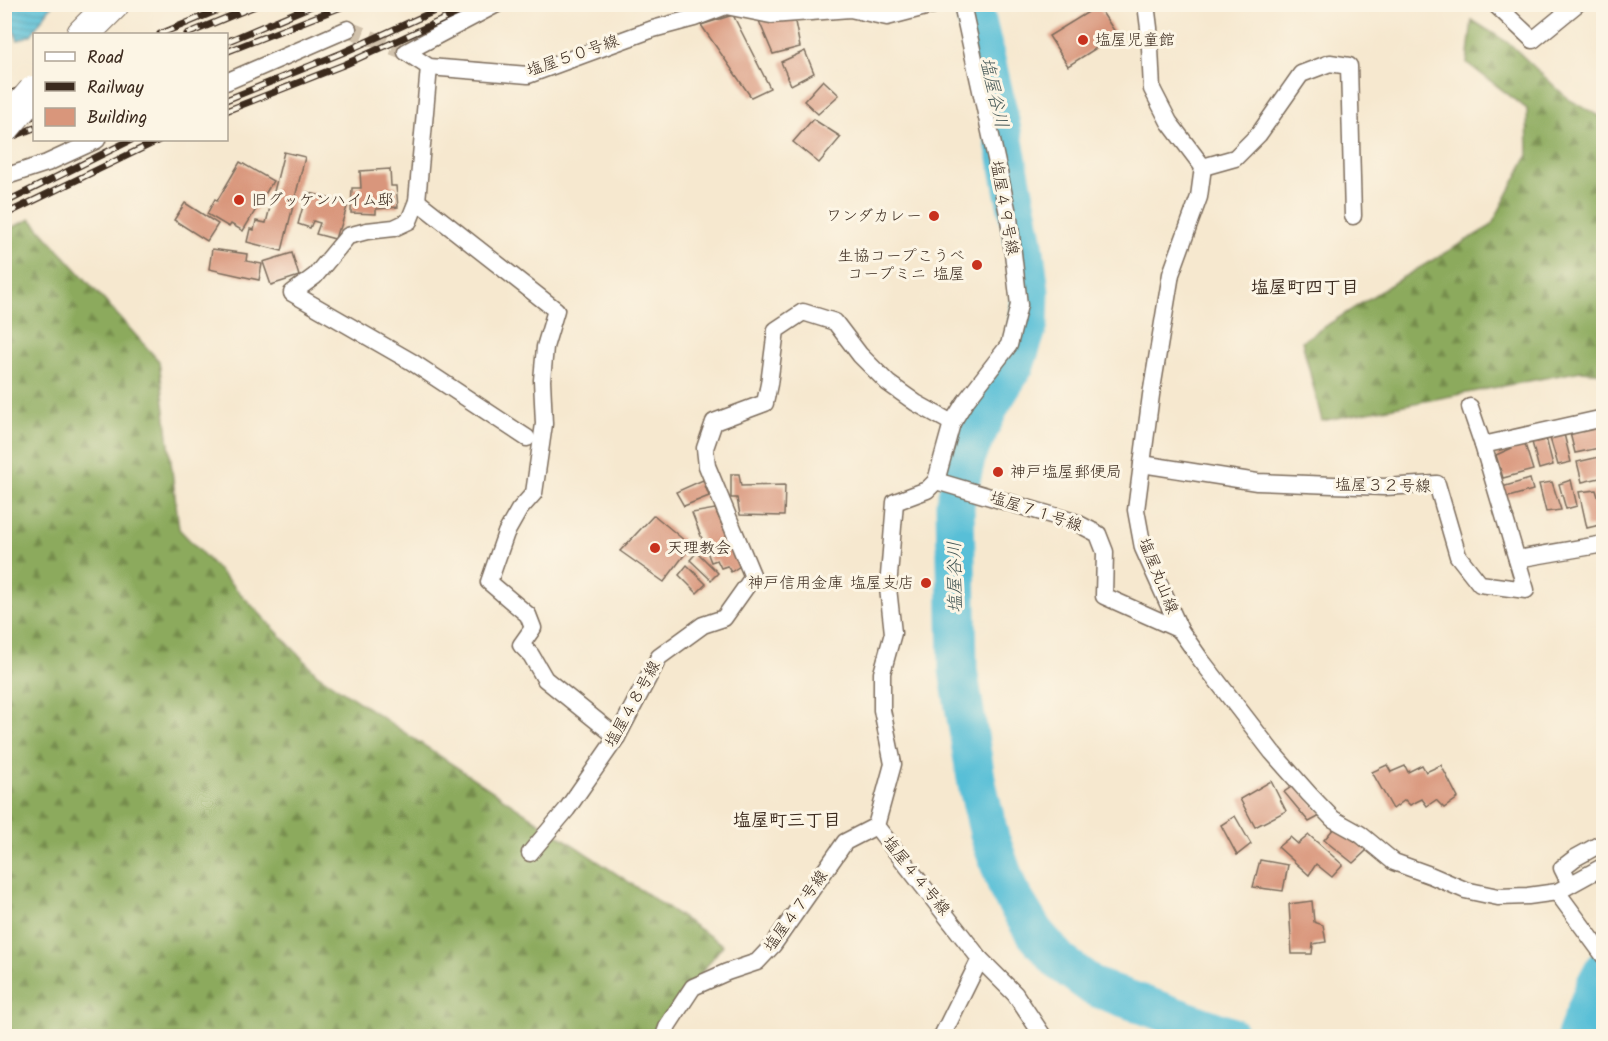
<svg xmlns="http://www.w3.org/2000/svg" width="1608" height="1041" font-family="Kalam,'Klee One',sans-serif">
  <defs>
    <pattern id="forest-firs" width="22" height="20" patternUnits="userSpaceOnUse" patternTransform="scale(1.5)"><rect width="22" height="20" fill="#8caa5d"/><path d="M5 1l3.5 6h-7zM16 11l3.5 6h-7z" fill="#748b4c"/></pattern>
    <pattern id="water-rules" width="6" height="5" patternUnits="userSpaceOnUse" patternTransform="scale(1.5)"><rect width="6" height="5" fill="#59bfd7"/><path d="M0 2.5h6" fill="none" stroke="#4b9bae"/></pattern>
  </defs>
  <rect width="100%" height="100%" fill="#fcf5e5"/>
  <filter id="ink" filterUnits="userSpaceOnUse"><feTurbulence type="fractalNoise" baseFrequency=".0167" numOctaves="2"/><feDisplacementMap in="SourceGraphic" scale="12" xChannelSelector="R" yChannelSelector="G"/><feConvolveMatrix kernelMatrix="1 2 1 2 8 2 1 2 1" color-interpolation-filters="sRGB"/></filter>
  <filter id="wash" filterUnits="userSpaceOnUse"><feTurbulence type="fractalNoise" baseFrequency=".008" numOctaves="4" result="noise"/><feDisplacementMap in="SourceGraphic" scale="24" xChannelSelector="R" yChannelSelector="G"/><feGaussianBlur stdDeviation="1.35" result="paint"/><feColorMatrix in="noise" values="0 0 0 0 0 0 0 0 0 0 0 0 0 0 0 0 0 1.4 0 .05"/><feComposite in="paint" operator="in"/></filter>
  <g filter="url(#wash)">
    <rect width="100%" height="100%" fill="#f6e8cf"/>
    <!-- forest -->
    <g fill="url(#forest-firs)" stroke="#646a3e" stroke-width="1.5">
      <path d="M1472,20L1510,44L1568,99L1603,118V373L1581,371L1322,421L1302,341L1395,282L1491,226L1528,155L1527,109L1467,63Z"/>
      <path d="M31,219L159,361L179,529L317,674L723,945L652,1036H5L4,231Z"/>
    </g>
    <!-- water -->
    <path fill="url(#water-rules)" stroke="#4a747a" stroke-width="1.5" d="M5,4H52V5L31,35L18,40L11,25L9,29L5,30Z"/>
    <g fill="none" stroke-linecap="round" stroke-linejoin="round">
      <!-- river -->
      <g stroke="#59bfd7" stroke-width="39">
        <path d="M973,4L999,116L1024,244L1030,292L1029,323L1015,365L992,402L967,455L955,504L958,670L977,784L990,838L1009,891L1034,932L1060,962L1094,987L1230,1036"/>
        <path d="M1576,1036L1596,984L1604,969"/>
      </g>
    </g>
    <g id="blocks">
      <!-- building -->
      <g fill="#d9967b">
        <path d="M1098,6L1117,35L1068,66L1049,36Z"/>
        <path d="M733,15L770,88L751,97L701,25Z"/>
        <path d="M794,17L800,47L773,54L759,21Z"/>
        <path d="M805,51L814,73L791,85L781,62Z"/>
        <path d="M823,80L839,95L818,114L804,101Z"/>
        <path d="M813,119L841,137L819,163L793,142Z"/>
        <path d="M284,152L305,157L282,251L247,242L250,229L254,230L256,221L266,223Z"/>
        <path d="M240,162L273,181L243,231L231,224L229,227L207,214L215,199L217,201Z"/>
        <path d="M390,169L391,186H396L398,207L376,209V214L351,213L352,188H361L360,171Z"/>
        <path d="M307,192L348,204L340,229H338L335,239L316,234L320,223L313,221L310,228L298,224Z"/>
        <path d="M185,203L218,224L207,241L174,220Z"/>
        <path d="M212,249L247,254L246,261L262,264L259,280L209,269Z"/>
        <path d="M292,253L299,276L271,285L263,262Z"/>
        <path d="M1603,425L1604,447L1575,453L1570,433Z"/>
        <path d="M1564,434L1571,462L1558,465L1550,438Z"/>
        <path d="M1546,438L1553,465L1539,469L1532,442Z"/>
        <path d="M1524,441L1533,470L1503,478L1496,455L1512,448L1511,445Z"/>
        <path d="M1604,456V477L1582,482L1577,462Z"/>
        <path d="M731,474H739L741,486L785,485L784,516L740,515L737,498H731Z"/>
        <path d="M1530,479L1533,490L1505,498L1502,487Z"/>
        <path d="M703,480L709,496L684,506L676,492Z"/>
        <path d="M1571,480L1577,506L1566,509L1559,484Z"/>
        <path d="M1552,482L1561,510L1546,512L1539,484Z"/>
        <path d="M1596,490L1604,516V524L1587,528L1579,492Z"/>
        <path d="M715,509L740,566L731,572L727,566L721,568L717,560L711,562L692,513Z"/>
        <path d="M654,515L691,546L664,582L620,551Z"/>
        <path d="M697,552L718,573L711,580L690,560Z"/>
        <path d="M687,565L706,584L697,593L679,575Z"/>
        <path d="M1387,765L1391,772L1405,766L1408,772L1422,765L1426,772L1441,765L1458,798L1444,808L1436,800L1427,806L1422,799L1410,805L1405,800L1393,809L1372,772Z"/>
        <path d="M1271,781L1286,811L1255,827L1240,799Z"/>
        <path d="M1296,784L1322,815L1309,822L1284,792Z"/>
        <path d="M1235,816L1251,844L1237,855L1221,825Z"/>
        <path d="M1335,827L1367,850L1353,863L1324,840Z"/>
        <path d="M1309,835L1343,865L1332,877L1316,864L1309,875L1278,847L1290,837L1298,844Z"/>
        <path d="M1260,860L1288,865L1283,891L1253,887Z"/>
        <path d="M1312,901L1314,922L1323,925L1326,942L1313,944L1312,954H1292L1289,904Z"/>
      </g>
    </g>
  </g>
  <g filter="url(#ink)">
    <use href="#blocks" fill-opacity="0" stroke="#7c6c5c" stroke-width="1.5"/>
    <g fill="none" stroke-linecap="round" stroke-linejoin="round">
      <!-- street-tunnel -->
      <path stroke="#d1c2ac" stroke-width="16" stroke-dasharray="16 8" stroke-linecap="butt" d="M348,29L406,52"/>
      <!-- street casing -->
      <g stroke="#7c6c5c" stroke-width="19">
        <g id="street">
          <path d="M497,4L406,52L429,67L528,75L653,29L694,18L726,6L771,15L850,9L887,17L937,4"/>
          <path d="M962,4L1009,218L1019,305L1009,345L965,402L952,423L936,481L927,490L895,502L888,588L893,633L882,673V710L893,764L876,826L980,959L1015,994L1043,1036"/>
          <path d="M1146,4L1149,28L1152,89L1169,122L1203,167L1199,197L1171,274L1151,395L1136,510L1143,548L1180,630L1201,660L1272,752L1309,794L1333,819L1360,834L1394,862L1430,875L1465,890L1498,897L1528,896L1557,892L1604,866"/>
          <path d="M1495,4L1533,40L1577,4"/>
          <path d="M429,67L417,201L409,221L394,228L367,231L348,236L315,276L292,293L412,362L527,438"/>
          <path d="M226,82L348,29"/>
          <path d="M1203,167L1235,158L1259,134L1301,74L1330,63L1349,66L1353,216"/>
          <path d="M4,177L47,163L97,140"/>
          <path d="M417,201L556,310L545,347L542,380L544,424L534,493L519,510L506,533L489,582L528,615L533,628L521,645L531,655L545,679L617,737"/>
          <path d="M1470,407L1483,445"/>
          <path d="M1142,464L1257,482L1384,487L1437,484L1458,556L1480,584L1526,590L1483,445L1604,418"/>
          <path d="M936,481L1075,522L1098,534L1105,552L1104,596L1180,630"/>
          <path d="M1517,559L1604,544"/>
          <path d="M530,853L567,809L617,737L659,657L703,625L724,618L753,577L707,466L705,448L714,422L765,403L769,384L776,330L803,312L835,322L860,355L888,383L916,403L952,423"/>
          <path d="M1570,884L1562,868L1575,858L1604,842"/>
          <path d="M1557,892L1604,956"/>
          <path d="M664,1036L668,1025L693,987L727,972L757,962L773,945L845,842L876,826"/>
          <path d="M942,1036L980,959"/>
        </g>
      </g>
      <!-- highway casing -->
      <g stroke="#7c6c5c" stroke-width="34">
        <path id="highway" d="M83,34L113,4"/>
      </g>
      <!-- street -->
      <use href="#street" stroke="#fff" stroke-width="16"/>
      <!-- highway -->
      <use href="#highway" stroke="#fff" stroke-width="32"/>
      <!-- rail casing -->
      <g stroke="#3b2a1e" stroke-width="7">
        <g id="rail">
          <path d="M160,34L233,4"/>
          <path d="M187,34L260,4"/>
          <path d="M226,42L316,4"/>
          <path d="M226,52L349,4"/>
          <path d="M4,96L34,84"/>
          <path d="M226,100L342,53L450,4"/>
          <path d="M4,107L34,95"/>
          <path d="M226,111L346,64L477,4"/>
          <path d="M4,128L34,116"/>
          <path d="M4,140L34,128"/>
          <path d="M4,203L131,140"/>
          <path d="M4,215L159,140"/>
        </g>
      </g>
      <!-- rail -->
      <use href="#rail" stroke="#fcf5e5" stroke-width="4.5" stroke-dasharray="14" stroke-linecap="butt"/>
      <!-- highway-bridge casing -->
      <g stroke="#7c6c5c" stroke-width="34" stroke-linecap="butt">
        <path id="highway-bridge" d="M4,127L34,92"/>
      </g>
      <!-- highway-bridge -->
      <use href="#highway-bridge" stroke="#fff" stroke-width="32"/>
    </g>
  </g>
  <!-- markers -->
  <g fill="#c8321e" stroke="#fcf5e5" stroke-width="2">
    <circle cx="1083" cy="40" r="6"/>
    <circle cx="239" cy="200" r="6"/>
    <circle cx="934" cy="216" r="6"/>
    <circle cx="977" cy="265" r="6"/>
    <circle cx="998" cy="472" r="6"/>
    <circle cx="655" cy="548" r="6"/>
    <circle cx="926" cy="583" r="6"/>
  </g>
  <g text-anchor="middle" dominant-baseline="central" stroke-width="6" stroke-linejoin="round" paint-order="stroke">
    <!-- poi labels -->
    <g font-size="16" fill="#3b2a1e" stroke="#fcf5e5" text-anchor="start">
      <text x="1095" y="40">塩屋児童館</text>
      <text x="251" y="200">旧グッケンハイム邸</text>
      <text x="922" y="216" text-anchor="end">ワンダカレー</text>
      <text x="965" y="256" text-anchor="end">生協コープこうべ<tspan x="965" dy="18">コープミニ 塩屋</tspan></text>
      <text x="1010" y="472">神戸塩屋郵便局</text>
      <text x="667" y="548">天理教会</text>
      <text x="914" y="583" text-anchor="end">神戸信用金庫 塩屋支店</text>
    </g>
    <!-- street labels -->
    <g font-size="16" fill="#3b2a1e" stroke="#fcf5e5">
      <text transform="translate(573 56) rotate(-19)">塩屋５０号線</text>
      <text transform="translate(1004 208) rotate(80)">塩屋４９号線</text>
      <text transform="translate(1383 486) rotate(1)">塩屋３２号線</text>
      <text transform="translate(1036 512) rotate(18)">塩屋７１号線</text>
      <text transform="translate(1158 576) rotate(68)">塩屋丸山線</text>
      <text transform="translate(633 704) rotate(-61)">塩屋４８号線</text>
      <text transform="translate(916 876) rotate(51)">塩屋４４号線</text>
      <text transform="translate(796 911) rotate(-54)">塩屋４７号線</text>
    </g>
    <!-- water labels -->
    <g font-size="18" font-style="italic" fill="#445756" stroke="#fcf5e5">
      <text transform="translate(993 93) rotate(77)">塩屋谷川</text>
      <text transform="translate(956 577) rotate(-91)">塩屋谷川</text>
    </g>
    <!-- neighbourhood labels -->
    <g font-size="18" font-weight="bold" fill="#3b2a1e" stroke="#fcf5e5">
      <text x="1305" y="288">塩屋町四丁目</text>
      <text x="787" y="821">塩屋町三丁目</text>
    </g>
  </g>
  <!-- margin -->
  <rect width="1608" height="1041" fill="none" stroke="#fcf5e5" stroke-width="24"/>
  <!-- legend -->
  <rect x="33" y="33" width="195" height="108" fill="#fcf5e5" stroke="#afa495" stroke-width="1.5"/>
  <rect x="45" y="52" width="30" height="9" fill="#ffffff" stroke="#afa495" stroke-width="1.5"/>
  <text x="87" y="63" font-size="18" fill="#3b2a1e">Road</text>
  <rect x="45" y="82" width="30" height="9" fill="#3b2a1e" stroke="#afa495" stroke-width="1.5"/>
  <text x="87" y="93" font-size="18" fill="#3b2a1e">Railway</text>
  <rect x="45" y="108" width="30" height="18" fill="#d9967b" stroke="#afa495" stroke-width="1.5"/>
  <text x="87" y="123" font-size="18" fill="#3b2a1e">Building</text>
</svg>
